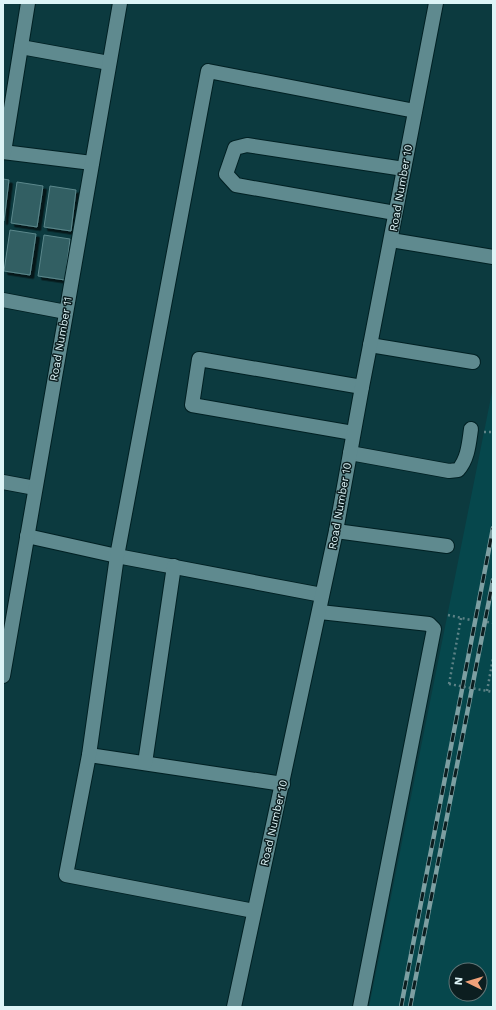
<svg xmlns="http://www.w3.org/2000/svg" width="496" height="1010" font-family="'Work Sans',sans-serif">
  <defs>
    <filter id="shadow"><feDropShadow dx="3.5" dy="3.5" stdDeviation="0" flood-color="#0009"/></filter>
  </defs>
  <rect width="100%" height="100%" fill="#0c3a3f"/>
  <!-- built -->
  <path fill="#06474c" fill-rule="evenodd" d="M493,387V1007H369ZM456,970H480V994H456Z"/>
  <!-- building -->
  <g fill="#315f64" stroke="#5c888c" filter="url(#shadow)">
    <path d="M3,179L9,180L4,221H3Z"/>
    <path d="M17,182L43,186L37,227L11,223Z"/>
    <path d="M50,186L76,190L71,231L44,227Z"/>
    <path d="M10,230L36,234L30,275L4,271Z"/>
    <path d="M44,235L70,239L65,280L38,276Z"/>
  </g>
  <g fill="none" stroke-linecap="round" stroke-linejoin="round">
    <!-- street casing -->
    <g stroke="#002023" stroke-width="16">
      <g id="street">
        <path d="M21,47L109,63"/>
        <path d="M3,152L92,163"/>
        <path d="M4,152L28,3"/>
        <path d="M395,213L236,185L226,174L235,148L247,145L404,169"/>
        <path d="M391,240L493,257"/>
        <path d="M3,300L66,312"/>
        <path d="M370,345L473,362"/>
        <path d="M353,433L192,405L199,359L362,387"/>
        <path d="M350,453L449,471L458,470C468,459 469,443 471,429"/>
        <path d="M3,482L35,488"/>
        <path d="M336,531L447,546"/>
        <path d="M27,536L117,556L322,595"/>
        <path d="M320,612L429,624L434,629L360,1007"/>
        <path d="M3,676L120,3"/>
        <path d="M89,755L283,784"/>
        <path d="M145,763L174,566"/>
        <path d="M254,911L66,875L89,755L117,556L208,71L415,111"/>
        <path d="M234,1007L336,531L362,387L436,3"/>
      </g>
    </g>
    <!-- path -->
    <g stroke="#5d8286" stroke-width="2.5" stroke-dasharray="2 3" stroke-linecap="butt">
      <path d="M484,432H493"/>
      <path d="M448,615L471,620"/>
      <path d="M487,622L493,623"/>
      <path d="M449,684L461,618"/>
      <path d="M487,691L493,658"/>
    </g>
    <!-- street -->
    <use href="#street" stroke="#5f8a8f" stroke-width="14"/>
    <!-- rail casing -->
    <g stroke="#7d9fa2" stroke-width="4.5">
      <g id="rail">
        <path d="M401,1007L493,528"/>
        <path d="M410,1007L493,580"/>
      </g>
    </g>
    <!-- rail -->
    <use href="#rail" stroke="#0c1e20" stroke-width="3" stroke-dasharray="9" stroke-linecap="butt"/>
    <!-- path-bridge -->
    <path stroke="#5d8286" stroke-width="2.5" stroke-dasharray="2 3" stroke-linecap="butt" d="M449,684L493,692"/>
  </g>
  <g text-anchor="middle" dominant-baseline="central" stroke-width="3" stroke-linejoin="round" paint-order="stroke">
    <!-- street labels -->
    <g font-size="11" fill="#ddf4f7" stroke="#0c1e20">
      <text transform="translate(401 188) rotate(-80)">Road Number 10</text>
      <text transform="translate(61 339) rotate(-80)">Road Number 11</text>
      <text transform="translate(340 506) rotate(-80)">Road Number 10</text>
      <text transform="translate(274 823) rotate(-77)">Road Number 10</text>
    </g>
  </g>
  <!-- border -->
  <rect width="496" height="1010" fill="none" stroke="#ddf4f7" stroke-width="8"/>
  <!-- north arrow -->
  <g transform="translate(468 982) rotate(275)"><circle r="19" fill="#0c1e20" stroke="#607476"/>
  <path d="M0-3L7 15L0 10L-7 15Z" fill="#f0a27a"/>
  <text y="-6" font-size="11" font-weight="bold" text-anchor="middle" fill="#ddf4f7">N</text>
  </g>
</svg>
